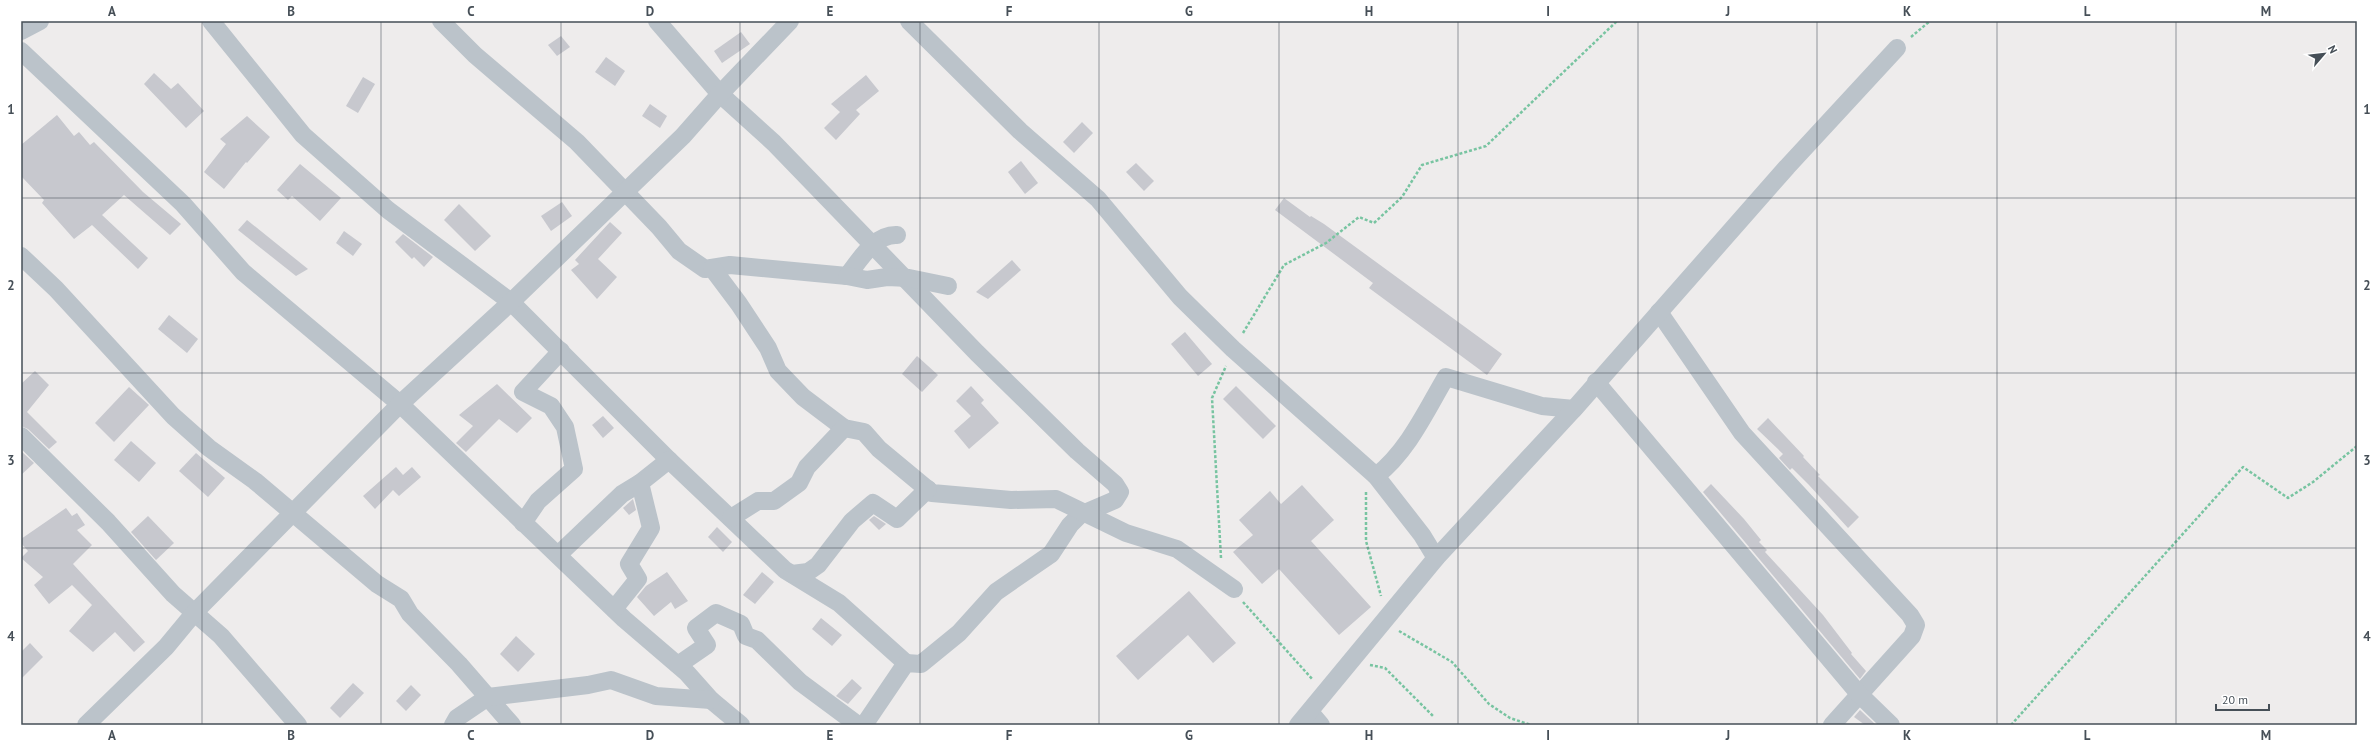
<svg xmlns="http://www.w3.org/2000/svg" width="2378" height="746" font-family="'PT Sans',sans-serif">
  <rect width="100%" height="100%" fill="#eeecec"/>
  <!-- building -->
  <g fill="#c7c8ce">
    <path d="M741,32L750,44L722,63L714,51Z"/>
    <path d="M561,36L570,47L557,56L548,45Z"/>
    <path d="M606,57L625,71L615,86L595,72Z"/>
    <path d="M154,73L171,89L178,83L204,111L186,128L144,84Z"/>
    <path d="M866,75L879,91L856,110L860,114L836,140L824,128L840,112L831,104Z"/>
    <path d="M363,77L375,84L358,113L346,106Z"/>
    <path d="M650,104L667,116L660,128L642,116Z"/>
    <path d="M57,115L74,136L79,132L90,145L94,142L143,192L181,224L170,235L124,195L102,215L148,258L138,269L92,225L74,239L42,203L44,200L21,176V145Z"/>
    <path d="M247,116L270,137L247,163L246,162L224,189L204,172L226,144L220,139Z"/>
    <path d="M1082,122L1093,133L1074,153L1063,142Z"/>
    <path d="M1021,161L1038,183L1025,194L1008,172Z"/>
    <path d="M1136,163L1154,181L1144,191L1126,172Z"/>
    <path d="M300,164L341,198L320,221L292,196L288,200L277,190Z"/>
    <path d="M1284,198L1310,217L1311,216L1324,224L1502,354L1487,375L1369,288L1373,283L1275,210Z"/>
    <path d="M562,202L572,216L551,231L541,216Z"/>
    <path d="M459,204L491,236L475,251L444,220Z"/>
    <path d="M247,220L308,269L296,276L238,230Z"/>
    <path d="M610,222L622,233L598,259L617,277L597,299L571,270L579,264L575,260Z"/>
    <path d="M344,231L362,244L353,256L336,243Z"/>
    <path d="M403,234L433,257L424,267L414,257L412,259L395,242Z"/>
    <path d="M1012,260L1021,270L988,299L976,292Z"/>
    <path d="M169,315L198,339L187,353L158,329Z"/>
    <path d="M1185,332L1212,364L1198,376L1171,344Z"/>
    <path d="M917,356L938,375L922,392L902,374Z"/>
    <path d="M35,371L49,385L27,412L57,442L49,449L28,429L21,426V384Z"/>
    <path d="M497,384L532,418L517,433L499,419L466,452L456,443L473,426L459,415Z"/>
    <path d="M971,386L984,400L981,403L999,423L969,449L954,431L971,416L956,401Z"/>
    <path d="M1236,386L1276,426L1263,439L1223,399Z"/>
    <path d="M129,387L149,405L114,442L95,423Z"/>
    <path d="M603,416L614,428L603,438L592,425Z"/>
    <path d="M1768,418L1804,456L1803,457L1820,475L1818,476L1859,517L1848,528L1809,485L1792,468L1790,470L1779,458L1783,454L1757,429Z"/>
    <path d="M131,441L156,463L139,482L114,460Z"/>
    <path d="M21,451L34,463L21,475Z"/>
    <path d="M196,453L225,478L208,497L179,471Z"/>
    <path d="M396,467L403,475L412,467L421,477L399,496L393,490L375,509L363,496Z"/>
    <path d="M1711,484L1744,519L1761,540L1759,542L1767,550L1765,552L1823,615L1852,653L1851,654L1866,671L1860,679L1703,492Z"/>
    <path d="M1302,485L1334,520L1311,541L1371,607L1339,635L1279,569L1262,584L1233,552L1253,535L1239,520L1270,491L1281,504Z"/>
    <path d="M633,499L636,510L629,515L623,508Z"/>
    <path d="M66,508L72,516L77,513L85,525L77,530L92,545L73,564L145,642L134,652L115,632L93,652L69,631L92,605L72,585L49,604L34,585L43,577L21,558L28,551L21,543V539Z"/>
    <path d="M148,516L174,543L156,560L131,532Z"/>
    <path d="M874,516L886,524L879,530L869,520Z"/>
    <path d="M717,527L732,542L723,552L708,537Z"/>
    <path d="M667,572L688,601L675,609L671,602L654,616L637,597L646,586Z"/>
    <path d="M762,572L774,582L755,604L743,595Z"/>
    <path d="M1189,591L1236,643L1213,663L1188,635L1138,680L1116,656Z"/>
    <path d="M821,618L842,635L832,646L812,629Z"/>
    <path d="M516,636L535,654L518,672L500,654Z"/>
    <path d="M30,643L43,657L21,679V652Z"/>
    <path d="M852,679L862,688L848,704L836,696Z"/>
    <path d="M353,683L364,693L340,718L330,708Z"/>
    <path d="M411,685L421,695L406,711L396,701Z"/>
    <path d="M1860,710L1876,725H1865L1854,717Z"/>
  </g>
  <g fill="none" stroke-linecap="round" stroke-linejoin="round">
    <!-- path -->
    <g stroke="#78c4a1" stroke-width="2.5" stroke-dasharray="3 2" stroke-linecap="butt">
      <path d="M1911,37L1930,21"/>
      <path d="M1243,333L1284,265L1326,243L1359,217L1374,223L1402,197L1422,165L1486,146L1617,21"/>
      <path d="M1366,492V541L1381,596"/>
      <path d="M1221,558L1212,398L1226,366"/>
      <path d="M1243,602L1313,680"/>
      <path d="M1399,631L1452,662L1489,704L1510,718L1531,725"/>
      <path d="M1370,665L1385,668L1434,717"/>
      <path d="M2011,725L2243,467L2288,498L2313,482L2357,446"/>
    </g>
    <!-- minor -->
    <g stroke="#bbc3ca" stroke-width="18">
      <path d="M211,21L303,135L388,210L511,302L669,460L785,570L839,603L906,663"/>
      <path d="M441,21L475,55L577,142L659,227L679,251L705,269L730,265L847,276C860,260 874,234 897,235"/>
      <path d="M657,21L720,94L774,143L977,353L1077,451L1115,484L1120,492L1115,500L1080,515L1070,525L1051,554L996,592L959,633L921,664L906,663L864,725"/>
      <path d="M909,21L1020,131L1098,199L1180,297L1233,349L1376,476L1422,535L1436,558"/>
      <path d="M21,31L40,21"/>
      <path d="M21,51L183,204L243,272L400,404L624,619L687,673L711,700L741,725"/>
      <path d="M21,256L56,289L173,416L209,448L255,481L377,584L401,599L410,614L459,664L512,725"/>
      <path d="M712,268L739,304L768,348L778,371L803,397L844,428L864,432L879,449L932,493L1011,500L1056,499L1126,533L1177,549L1234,589"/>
      <path d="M847,276L867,280L887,277L909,278L948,286"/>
      <path d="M1659,312L1742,433L1910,615L1916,625L1912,636L1832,725"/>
      <path d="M1596,382L1859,694L1891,725"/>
      <path d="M21,436L108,522L173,594L221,636L298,725"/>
      <path d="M1376,476C1408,451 1426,411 1446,377L1542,406L1574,409"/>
      <path d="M731,518L758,501H774L799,483L807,467L844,428"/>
      <path d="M523,523L538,501L574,469L565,427L551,406L523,392L561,351"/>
      <path d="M558,555L622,494L640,483L669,460"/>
      <path d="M792,574L808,572L818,565L852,521L873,503L897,519L928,489"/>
      <path d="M614,609L638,579L629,564L651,528L640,483"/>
      <path d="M678,665L707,645L696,628L716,613L741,624L746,636L757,640L800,682L858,725"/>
      <path d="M1310,712L1321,725"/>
      <path d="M86,725L166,647L195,612L400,404L511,302L683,136L720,94L790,21"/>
      <path d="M453,725L457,718L488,697L588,685L611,680L656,696L711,700"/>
      <path d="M1298,725L1436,558L1574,409L1787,167L1897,48"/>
    </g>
  </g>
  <!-- grid -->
  <path fill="none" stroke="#464f57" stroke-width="1" stroke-opacity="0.55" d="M202,21V725M381,21V725M561,21V725M740,21V725M920,21V725M1099,21V725M1279,21V725M1458,21V725M1638,21V725M1817,21V725M1997,21V725M2176,21V725M21,198H2357M21,373H2357M21,548H2357"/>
  <!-- border -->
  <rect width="2378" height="746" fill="none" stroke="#ffffff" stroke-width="44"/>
  <!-- north arrow -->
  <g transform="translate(2324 54) rotate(62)" stroke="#ffffff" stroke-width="3" paint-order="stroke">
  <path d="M0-3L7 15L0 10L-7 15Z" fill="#464f57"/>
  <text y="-6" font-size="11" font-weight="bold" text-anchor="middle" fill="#464f57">N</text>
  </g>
  <!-- scale -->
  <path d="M2216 704v6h53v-6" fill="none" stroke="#464f57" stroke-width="2"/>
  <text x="2222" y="704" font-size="12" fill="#464f57" stroke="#ffffff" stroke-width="3" paint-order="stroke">20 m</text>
  <rect x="22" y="22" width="2334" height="702" fill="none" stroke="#464f57" stroke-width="1.5"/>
  <g font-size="13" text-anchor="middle" font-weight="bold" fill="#464f57">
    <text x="112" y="16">A</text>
    <text x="291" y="16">B</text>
    <text x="471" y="16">C</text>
    <text x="650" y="16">D</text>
    <text x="830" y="16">E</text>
    <text x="1009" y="16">F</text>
    <text x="1189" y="16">G</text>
    <text x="1369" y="16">H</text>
    <text x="1548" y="16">I</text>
    <text x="1728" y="16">J</text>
    <text x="1907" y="16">K</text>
    <text x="2087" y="16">L</text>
    <text x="2266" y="16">M</text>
    <text x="11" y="114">1</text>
    <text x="2367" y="114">1</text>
    <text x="11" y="290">2</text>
    <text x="2367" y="290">2</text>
    <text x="11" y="465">3</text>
    <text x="2367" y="465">3</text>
    <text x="11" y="641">4</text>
    <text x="2367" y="641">4</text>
    <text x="112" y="740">A</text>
    <text x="291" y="740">B</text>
    <text x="471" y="740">C</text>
    <text x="650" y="740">D</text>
    <text x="830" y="740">E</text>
    <text x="1009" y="740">F</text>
    <text x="1189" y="740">G</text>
    <text x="1369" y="740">H</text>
    <text x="1548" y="740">I</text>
    <text x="1728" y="740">J</text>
    <text x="1907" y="740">K</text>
    <text x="2087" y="740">L</text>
    <text x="2266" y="740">M</text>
  </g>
</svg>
